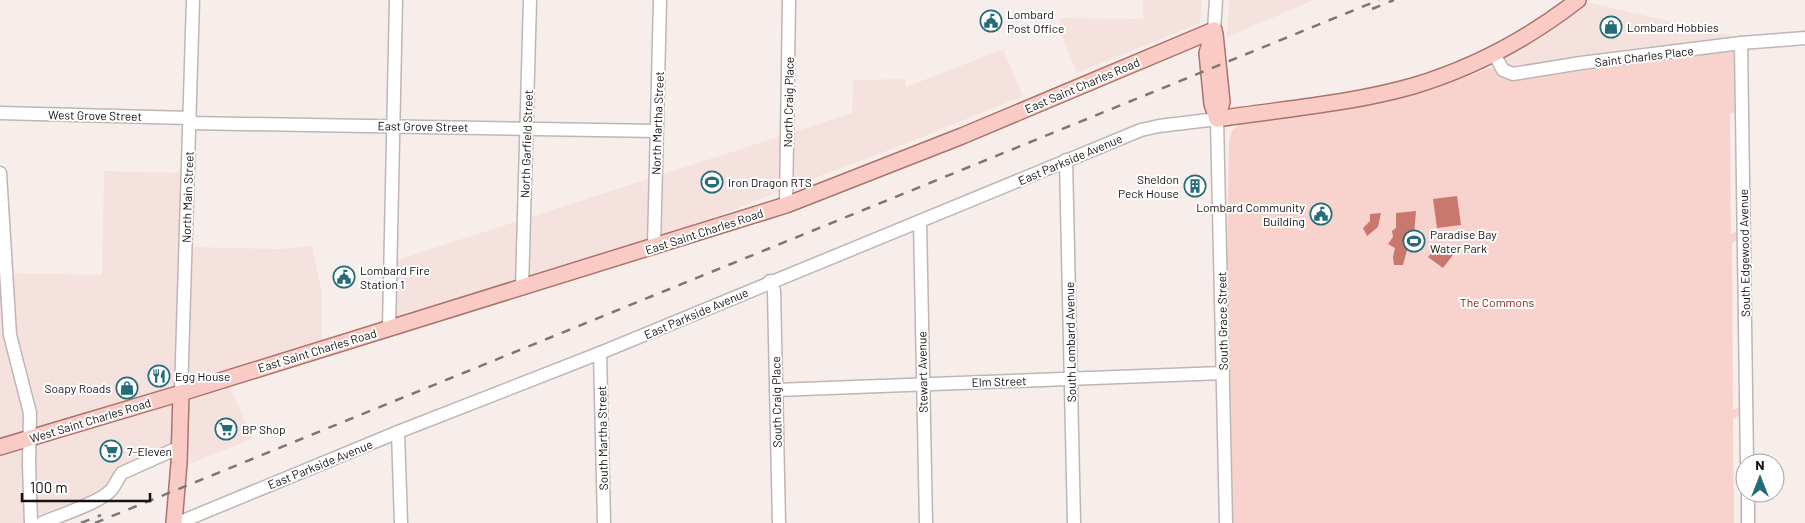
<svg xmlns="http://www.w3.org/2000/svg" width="1805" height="523" font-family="Barlow,sans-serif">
  <rect width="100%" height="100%" fill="#f7eeec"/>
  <!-- built -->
  <g fill="#f5e2df">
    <path d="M1143,0H1202L1200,23L1077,73L1065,45L1059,18L1143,19Z"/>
    <path d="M1229,0H1314L1227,37Z"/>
    <path d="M1583,1L1732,36V42L1509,70L1499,55Z"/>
    <path d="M1003,49L1023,96L905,144L772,194L651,244L393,323L394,261L852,113L853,80L905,79L906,87Z"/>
    <path d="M104,171L192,173L190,247L281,249L312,246L322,294V344L0,443V281L8,273L102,275Z"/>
    <path d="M228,381L252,439L182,467L186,396Z"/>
    <path d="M178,397L176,457L136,470L48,523H0V451Z"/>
  </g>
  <!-- green -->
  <path fill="#f8d3cd" d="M1726,50L1734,52L1736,57L1738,110L1730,114L1731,234L1739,230V239L1732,243L1733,409L1741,408V415L1733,419L1734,523H1231L1227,254L1229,142L1232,131L1238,125L1383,103L1431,90L1490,68C1500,70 1503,80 1515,80Z"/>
  <!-- water -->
  <g fill="#c8786c">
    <path d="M1457,196L1461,225L1437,228L1433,199Z"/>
    <path d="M1416,211L1414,236H1419L1421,241L1419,244L1414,243V249L1407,250L1403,265H1394L1393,257L1395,248L1388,244L1393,237L1392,231L1396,228V213Z"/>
    <path d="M1381,213L1378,227L1367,236L1363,228L1370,221V214Z"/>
    <path d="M1439,244L1453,255L1443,268L1428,257Z"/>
  </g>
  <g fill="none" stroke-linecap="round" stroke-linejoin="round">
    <!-- minor casing -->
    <g stroke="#beb6b4" stroke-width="15">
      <g id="minor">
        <path d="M1214,30L1216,0"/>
        <path d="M1741,43L1747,463"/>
        <path d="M1494,54L1503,70L1513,74L1581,63L1741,43L1805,38"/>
        <path d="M0,113L190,118"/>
        <path d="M190,123L656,131"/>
        <path d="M1066,160L1074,523"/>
        <path d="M0,173L10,335L30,413L29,464L31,523"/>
        <path d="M786,205L789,0"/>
        <path d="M920,222L926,523"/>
        <path d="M654,247L660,0"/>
        <path d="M770,281L774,291L779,523"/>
        <path d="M522,288L530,0"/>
        <path d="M389,328L396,0"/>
        <path d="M600,353L604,523"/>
        <path d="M776,390L1223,373"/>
        <path d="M181,393L193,0"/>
        <path d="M398,432L401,523"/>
        <path d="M1748,493V523"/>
        <path d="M42,523C58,516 98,503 109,492C115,487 117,479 122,473L180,447"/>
        <path d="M178,523L398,432L600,353L1141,130L1159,126L1217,119L1226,523"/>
      </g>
    </g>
    <!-- major casing -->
    <g stroke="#a8746b" stroke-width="18">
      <g id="major">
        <path d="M1214,30L1207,53L1212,104L1217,119"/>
        <path d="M1215,34L1222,102L1217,119"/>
        <path d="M1217,119C1282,109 1350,104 1413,86C1473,68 1529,38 1578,0"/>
        <path d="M0,447L181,393L786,205L962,136L1214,30"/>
        <path d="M174,523L179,463L181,393"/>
      </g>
    </g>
    <!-- minor -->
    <use href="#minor" stroke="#fff" stroke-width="12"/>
    <!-- major -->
    <use href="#major" stroke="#facbc4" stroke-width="15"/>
    <!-- rail -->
    <g stroke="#7c7675" stroke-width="2.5" stroke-dasharray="9 9" stroke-linecap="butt">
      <path d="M1372,9L1394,0"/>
      <path d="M81,523L101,515"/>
      <path d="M95,523L1379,0"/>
    </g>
  </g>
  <!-- icons -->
  <defs>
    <g id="civic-ring" transform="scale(1.125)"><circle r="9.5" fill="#fff" stroke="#246d78" stroke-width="1.5"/><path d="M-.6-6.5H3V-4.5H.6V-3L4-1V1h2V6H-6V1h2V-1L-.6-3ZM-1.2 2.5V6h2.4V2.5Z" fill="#246d78"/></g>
    <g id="shop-ring" transform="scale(1.125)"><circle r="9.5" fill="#fff" stroke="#246d78" stroke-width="1.5"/><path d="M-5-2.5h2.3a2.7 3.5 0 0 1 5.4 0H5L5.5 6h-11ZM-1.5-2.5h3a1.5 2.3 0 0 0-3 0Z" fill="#246d78"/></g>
    <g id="stadium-ring" transform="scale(1.125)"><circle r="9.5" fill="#fff" stroke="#246d78" stroke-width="1.5"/><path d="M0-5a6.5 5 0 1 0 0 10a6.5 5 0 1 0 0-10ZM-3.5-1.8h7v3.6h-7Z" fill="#246d78"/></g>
    <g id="building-ring" transform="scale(1.125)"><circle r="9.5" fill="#fff" stroke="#246d78" stroke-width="1.5"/><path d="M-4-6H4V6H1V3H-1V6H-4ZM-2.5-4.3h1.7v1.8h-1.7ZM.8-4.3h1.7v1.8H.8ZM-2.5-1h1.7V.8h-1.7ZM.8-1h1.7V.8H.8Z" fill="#246d78"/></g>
    <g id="restaurant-ring" transform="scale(1.125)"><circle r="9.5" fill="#fff" stroke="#246d78" stroke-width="1.5"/><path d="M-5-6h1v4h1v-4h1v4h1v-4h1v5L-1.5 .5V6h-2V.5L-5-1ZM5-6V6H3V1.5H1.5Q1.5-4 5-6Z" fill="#246d78"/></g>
    <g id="supermarket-ring" transform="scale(1.125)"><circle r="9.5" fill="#fff" stroke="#246d78" stroke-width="1.5"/><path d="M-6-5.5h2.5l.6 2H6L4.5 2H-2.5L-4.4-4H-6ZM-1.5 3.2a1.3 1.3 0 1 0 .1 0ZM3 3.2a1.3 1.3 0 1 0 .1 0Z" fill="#246d78"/></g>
  </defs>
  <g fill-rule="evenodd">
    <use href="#civic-ring" x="991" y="21"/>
    <use href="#shop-ring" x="1611" y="27"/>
    <use href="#stadium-ring" x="712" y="182"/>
    <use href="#building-ring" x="1195" y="186"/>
    <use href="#civic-ring" x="1321" y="214"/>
    <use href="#stadium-ring" x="1414" y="241"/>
    <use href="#civic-ring" x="344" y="277"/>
    <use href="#restaurant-ring" x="159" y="376"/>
    <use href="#shop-ring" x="127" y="388"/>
    <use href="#supermarket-ring" x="226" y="429"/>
    <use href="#supermarket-ring" x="111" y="451"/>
  </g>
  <g text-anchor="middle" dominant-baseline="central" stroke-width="4" stroke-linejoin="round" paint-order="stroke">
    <!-- poi labels -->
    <g font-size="12" fill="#141110" stroke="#fff" text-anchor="start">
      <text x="1007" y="14">Lombard<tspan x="1007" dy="14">Post Office</tspan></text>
      <text x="1627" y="27">Lombard Hobbies</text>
      <text x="1179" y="179" text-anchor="end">Sheldon<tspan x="1179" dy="14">Peck House</tspan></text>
      <text x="728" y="182">Iron Dragon RTS</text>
      <text x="1305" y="207" text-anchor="end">Lombard Community<tspan x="1305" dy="14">Building</tspan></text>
      <text x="1430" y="234">Paradise Bay<tspan x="1430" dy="14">Water Park</tspan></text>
      <text x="360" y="270">Lombard Fire<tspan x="360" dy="14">Station 1</tspan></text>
      <text x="175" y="376">Egg House</text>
      <text x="111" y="388" text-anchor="end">Soapy Roads</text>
      <text x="242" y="429">BP Shop</text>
      <text x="127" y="451">7-Eleven</text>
    </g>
    <!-- street labels -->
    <g font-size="12" fill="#141110" stroke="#fff">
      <text transform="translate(1644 56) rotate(-7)">Saint Charles Place</text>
      <text transform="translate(1082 85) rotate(-23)">East Saint Charles Road</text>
      <text transform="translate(788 102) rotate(-89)">North Craig Place</text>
      <text transform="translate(95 115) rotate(1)">West Grove Street</text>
      <text transform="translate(657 123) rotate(-88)">North Martha Street</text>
      <text transform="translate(423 126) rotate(1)">East Grove Street</text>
      <text transform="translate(526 144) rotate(-88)">North Garfield Street</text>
      <text transform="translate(1070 159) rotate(-23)">East Parkside Avenue</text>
      <text transform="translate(187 197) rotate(-88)">North Main Street</text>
      <text transform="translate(704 231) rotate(-18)">East Saint Charles Road</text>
      <text transform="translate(1744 253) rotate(-91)">South Edgewood Avenue</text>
      <text transform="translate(696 313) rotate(-23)">East Parkside Avenue</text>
      <text transform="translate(1222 321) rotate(-91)">South Grace Street</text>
      <text transform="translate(1070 342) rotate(-91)">South Lombard Avenue</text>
      <text transform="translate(317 350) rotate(-17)">East Saint Charles Road</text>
      <text transform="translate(922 372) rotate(-91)">Stewart Avenue</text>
      <text transform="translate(999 381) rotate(-2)">Elm Street</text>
      <text transform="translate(776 402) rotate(-91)">South Craig Place</text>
      <text transform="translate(90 420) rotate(-17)">West Saint Charles Road</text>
      <text transform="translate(602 438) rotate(-91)">South Martha Street</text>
      <text transform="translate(320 464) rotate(-22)">East Parkside Avenue</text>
    </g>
    <!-- park labels -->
    <g font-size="12" fill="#822219" stroke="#fff">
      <text x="1497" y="302">The Commons</text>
    </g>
  </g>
  <!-- north arrow -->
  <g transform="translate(1760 478)"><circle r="24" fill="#ffffff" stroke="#a1a09f"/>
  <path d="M0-4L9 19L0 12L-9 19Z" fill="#246d78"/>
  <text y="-8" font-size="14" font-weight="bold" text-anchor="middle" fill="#141110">N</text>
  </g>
  <!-- scale -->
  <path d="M22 493v8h128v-8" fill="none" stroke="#141110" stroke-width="2.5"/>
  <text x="30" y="493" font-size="15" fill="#141110" stroke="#ffffff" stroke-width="4" paint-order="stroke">100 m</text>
</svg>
